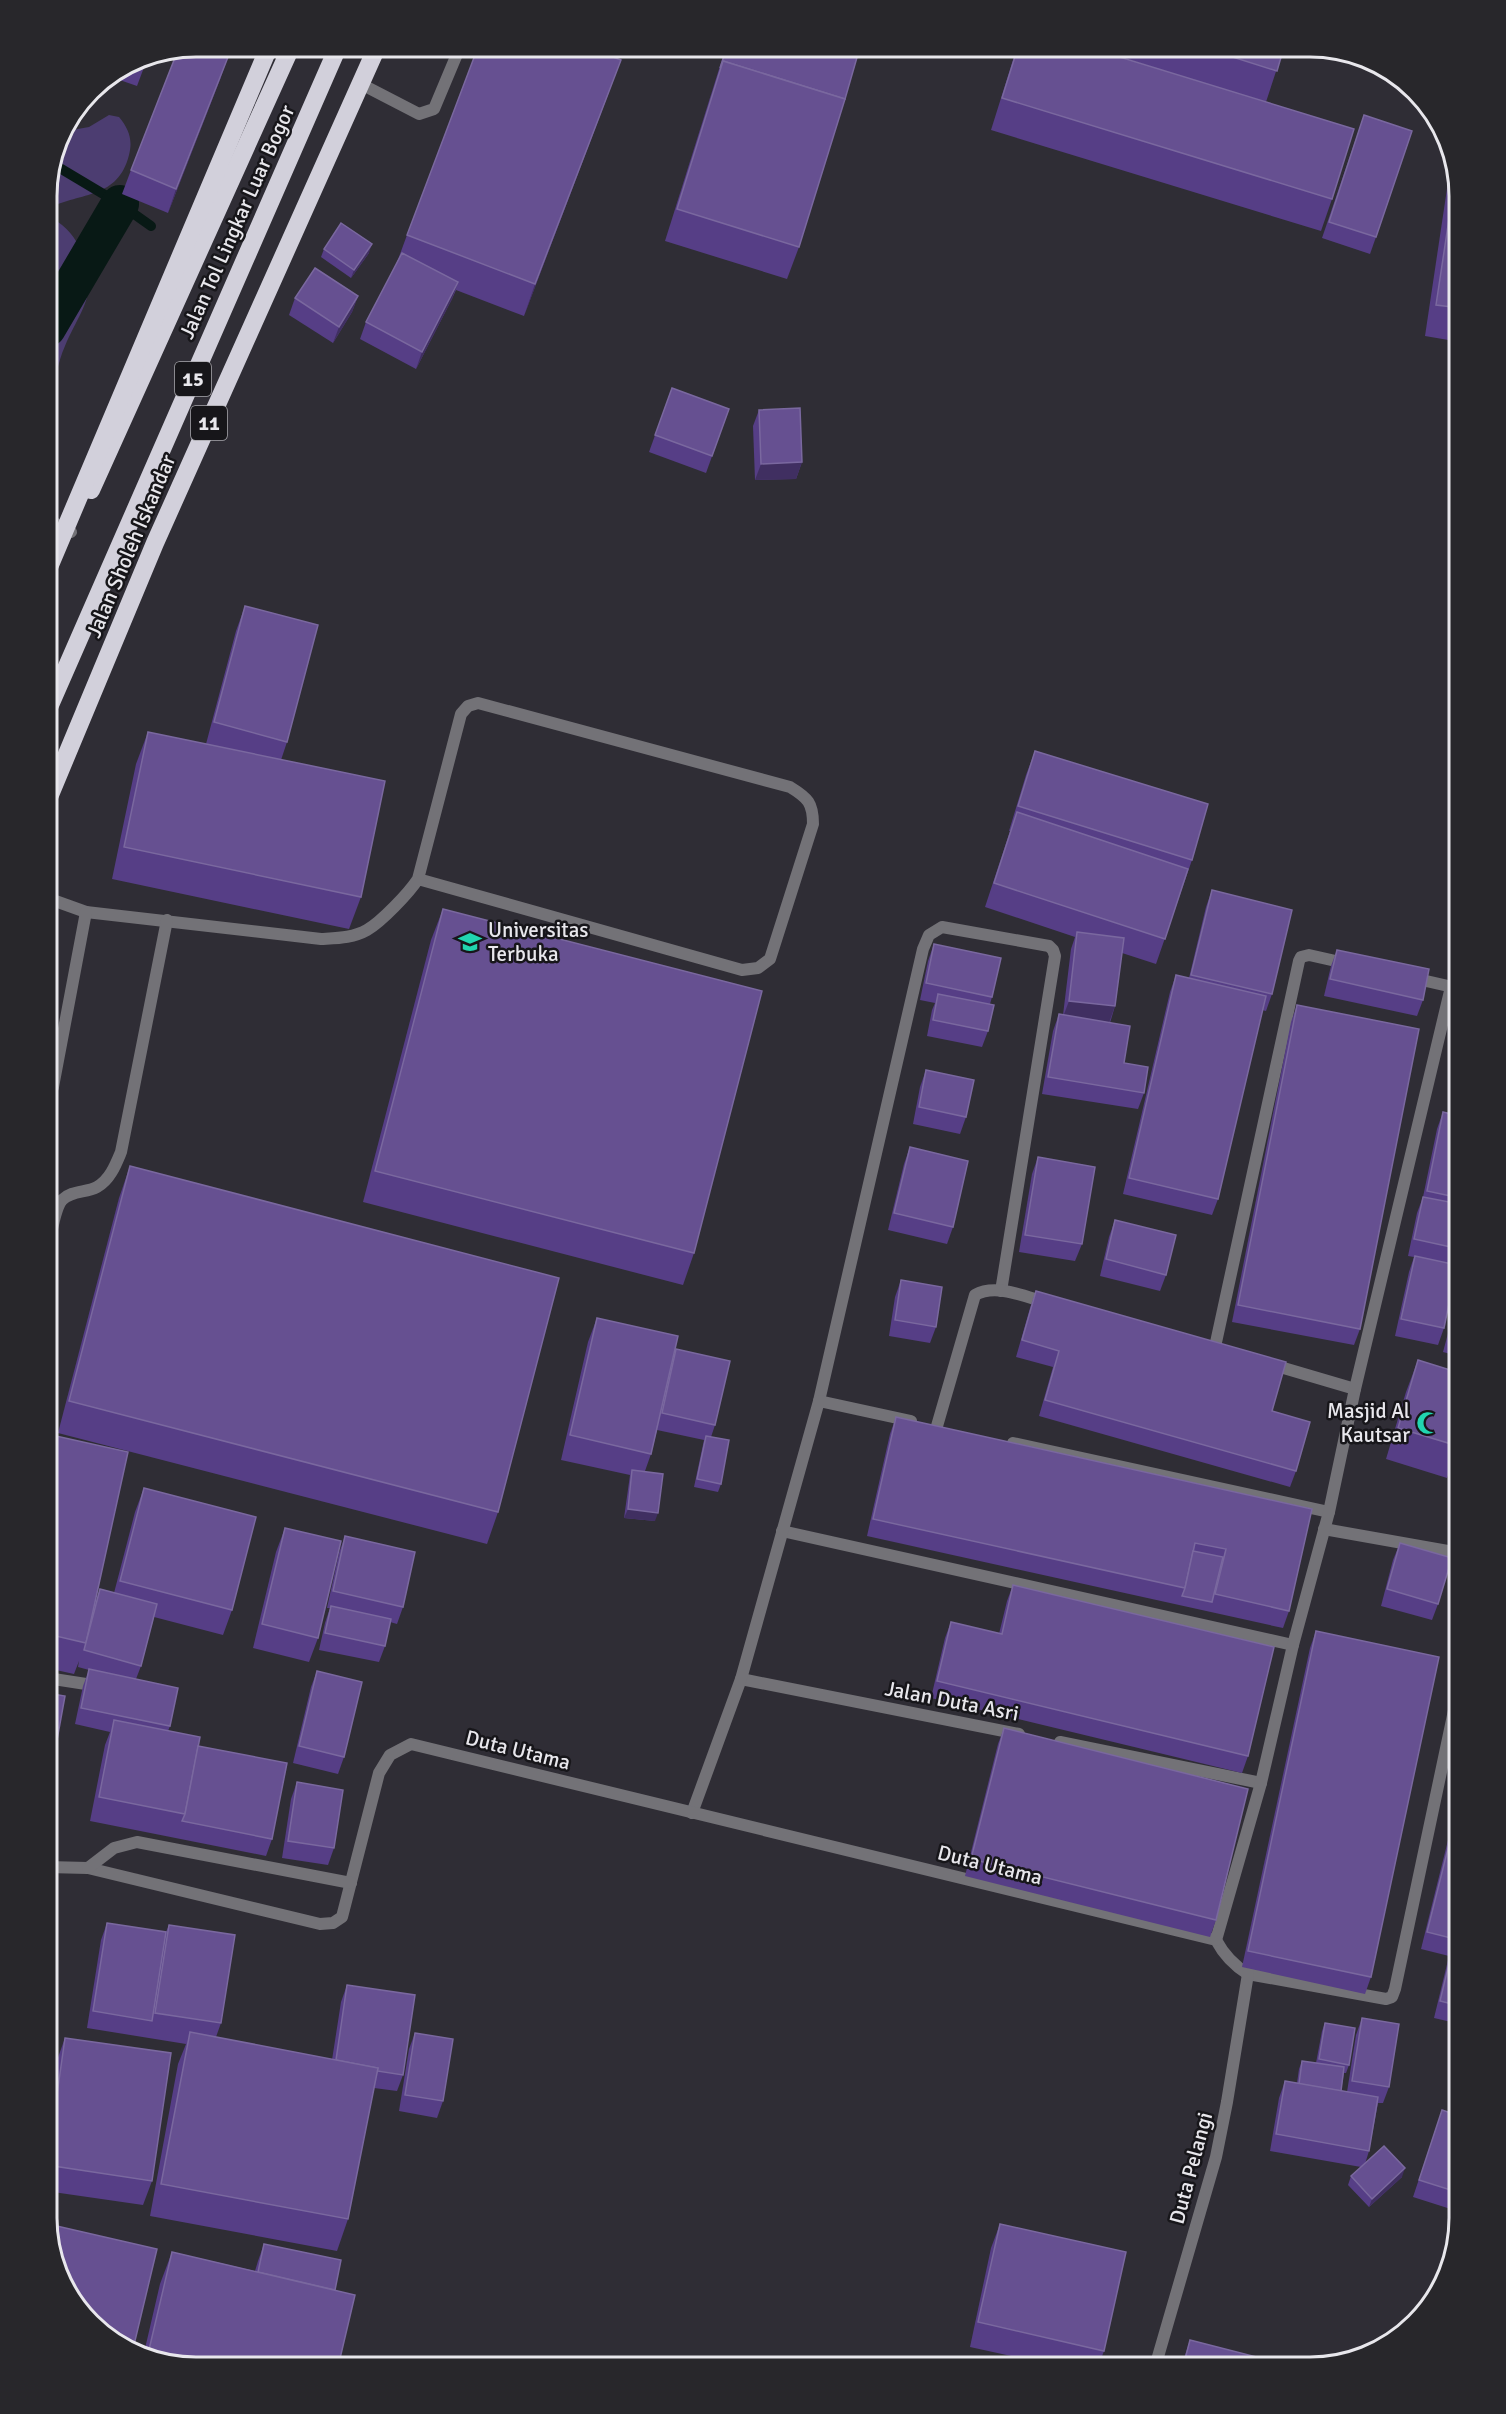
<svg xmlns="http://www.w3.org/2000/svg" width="1506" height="2414" font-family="Signika,sans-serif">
  <rect width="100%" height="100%" fill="#2f2d35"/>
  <!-- green -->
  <path fill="#4c3d71" d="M109,115L119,117C129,129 133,140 129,155C118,199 81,192 49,208L52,218C67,227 75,237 82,252C100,293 80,310 65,346C57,364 57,379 47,398V187L61,132L89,127Z"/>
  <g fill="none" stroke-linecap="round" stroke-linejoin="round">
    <!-- stream -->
    <path stroke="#081915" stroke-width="10" d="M53,164L120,204L151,226"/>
    <!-- canal -->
    <path stroke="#081915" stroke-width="38" d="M47,328L120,204"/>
    <!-- lane -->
    <g stroke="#737277" stroke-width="12">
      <path d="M361,84L419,114L434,109L460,47"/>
      <path d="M47,898L86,912L321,939C337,938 353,938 367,930C381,922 409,893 418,879L461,714L468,706L478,703L790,787C808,798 813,803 813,824L770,959L758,968L742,970L418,879"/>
      <path d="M47,1104L53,1087L86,912"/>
      <path d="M47,1254C50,1241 54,1209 62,1200C72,1190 86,1193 97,1187C110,1180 116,1164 121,1152L167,920"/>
      <path d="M47,1678L99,1686"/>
    </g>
    <!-- street -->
    <g stroke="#737277" stroke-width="12">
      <path d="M47,519L71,532"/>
      <path d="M1413,978L1457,988"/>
      <path d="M1215,1347L1299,961L1301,957L1309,955L1349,964"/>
      <path d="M1270,1364L1355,1389"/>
      <path d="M819,1401L923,949L929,935L942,927L1049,946L1053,950L1055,956L1001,1291"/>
      <path d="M937,1426L975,1295C996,1283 1026,1297 1048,1303"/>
      <path d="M1013,1443L1329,1512"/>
      <path d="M1324,1529L1459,1553"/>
      <path d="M782,1531L1293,1645"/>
      <path d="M741,1679L1019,1734"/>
      <path d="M1060,1742L1261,1783"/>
      <path d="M692,1813L741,1679L819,1401L911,1421"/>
      <path d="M47,1867L88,1868L320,1924L333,1923L342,1917L379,1773L390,1755L411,1744L1216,1940C1224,1955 1233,1965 1248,1974L1386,1999L1392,1997L1395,1989L1459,1687"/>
      <path d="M88,1868L114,1848L137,1842L351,1883"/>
      <path d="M1216,1940L1261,1783L1293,1645L1329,1512L1355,1389L1451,987"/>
      <path d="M1155,2367L1216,2157L1227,2102L1248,1974"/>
    </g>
    <!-- highway -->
    <g stroke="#d2d0db" stroke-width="18">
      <path d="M91,490L291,47"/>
      <path d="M47,712L338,47"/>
      <path d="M47,802L155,543L377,47"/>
    </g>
    <!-- highway-bridge -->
    <path stroke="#d2d0db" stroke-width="18" d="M47,572L269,47"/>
  </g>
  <!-- wall -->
  <g fill="#563e86">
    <path d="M726,47H860L799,247L787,279L665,241Z"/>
    <path d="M1017,47H1087L1153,67L1089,47H1284L1266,102L1332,199L1321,231L991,130Z"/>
    <path d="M139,58L146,62L137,86L111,77Z"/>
    <path d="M221,77L168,213L122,194L131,170Z"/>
    <path d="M609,92L524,316L456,290L452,299L416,369L360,339L366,322L396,265L407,235Z"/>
    <path d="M1364,115L1376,237L1370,254L1322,238Z"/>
    <path d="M1451,162L1460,196V342L1425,336Z"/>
    <path d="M324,249L369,253L351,278L321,257Z"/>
    <path d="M358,296L352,312L333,343L289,315L295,298Z"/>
    <path d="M672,388L729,409L706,473L649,452Z"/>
    <path d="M759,410L802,462L796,479L755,480L753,426Z"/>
    <path d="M245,606L287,742L281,760L361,897L349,929L112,879L136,764L148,732L206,744L236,631Z"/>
    <path d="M1035,751L1192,860L1156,964L1122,953L1115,1006L1110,1023L1124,1063L1144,1093L1138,1109L1042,1094L1053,1031L1059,1014L1063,1015L1071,949L1075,937L985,907L1010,831H1009L1026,775Z"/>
    <path d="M1212,890L1272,994L1266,1011L1262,1010L1218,1199L1212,1215L1123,1194L1170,992L1176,975L1189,978L1206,907Z"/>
    <path d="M443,909L694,1253L683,1285L363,1202L431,940Z"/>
    <path d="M934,944L992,997L990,1004L988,1031L982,1047L927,1036L932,1010L935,1003L920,1000L928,961Z"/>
    <path d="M1337,950L1423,1000L1417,1016L1324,996L1331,966Z"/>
    <path d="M1297,1005L1360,1329L1354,1345L1232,1322L1291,1022Z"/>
    <path d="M1460,1060V1252L1455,1265L1444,1328L1438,1345L1395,1336L1409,1272L1414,1257L1408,1256L1417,1213L1423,1197L1437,1129L1443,1112L1448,1113Z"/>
    <path d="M926,1070L966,1117L960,1134L913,1124L920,1087Z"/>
    <path d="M910,1147L953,1227L947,1244L888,1230L904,1164Z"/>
    <path d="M1038,1157L1082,1244L1075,1261L1019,1252L1032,1174Z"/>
    <path d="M130,1166L498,1512L487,1544L58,1433L119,1198Z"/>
    <path d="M1115,1220L1166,1275L1160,1291L1100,1276L1109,1237Z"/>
    <path d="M901,1280L936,1327L930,1343L889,1336L895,1297Z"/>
    <path d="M1036,1291L1272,1411L1296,1471L1290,1487L1039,1416L1053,1367L1016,1357L1030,1308Z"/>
    <path d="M1460,1297V1351L1458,1356L1443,1352L1454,1311Z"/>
    <path d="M597,1318L672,1363L676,1349L715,1425L711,1437L721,1484L718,1492L694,1487L704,1440L657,1430L651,1454L645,1471L655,1521L624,1518L630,1475L561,1460L588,1342Z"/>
    <path d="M1418,1360L1460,1443L1447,1478L1386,1459L1406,1392Z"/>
    <path d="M896,1417L1312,1509L1289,1611L1283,1628L867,1536L890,1434Z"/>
    <path d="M47,1434L95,1603L100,1589L114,1593L135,1512L144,1488L232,1610L223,1635L154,1617L141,1666L136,1679L170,1726L168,1731L198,1746L272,1839L266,1856L90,1821L105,1745L110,1732L75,1724L83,1686L89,1670L78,1667L79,1661L74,1674L47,1668Z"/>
    <path d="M285,1528L318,1638L309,1662L253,1648L276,1552Z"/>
    <path d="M345,1536L403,1607L397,1624L390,1622L385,1646L379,1662L319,1650L325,1623L330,1608H327L339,1553Z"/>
    <path d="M1400,1543L1438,1604L1432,1620L1381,1606L1393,1560Z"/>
    <path d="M1013,1585L1248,1756L1242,1773L931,1698L945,1638L951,1622L999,1634L1007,1601Z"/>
    <path d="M1316,1631L1371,1977L1365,1994L1242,1967L1310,1648Z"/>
    <path d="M317,1671L344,1757L338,1774L293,1763L311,1687Z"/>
    <path d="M47,1693L55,1751L47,1775Z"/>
    <path d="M1004,1728L1216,1920L1210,1937L965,1876L998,1744Z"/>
    <path d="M297,1782L334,1848L328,1865L282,1858L291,1799Z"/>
    <path d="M1460,1797V2024L1434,2018L1449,1956L1421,1949L1457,1804Z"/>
    <path d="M107,1923L166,1932L169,1925L221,2023L216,2037L332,2060L341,2002L347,1985L403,2075L397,2091L374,2088L348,2219L337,2251L150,2216L178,2064L186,2044L87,2028L101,1940Z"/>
    <path d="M1362,2018L1389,2087L1383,2103H1378L1369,2151L1365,2164L1402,2177L1369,2207L1348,2185L1351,2176L1361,2167L1270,2151L1279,2098L1285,2081L1297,2083L1299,2069L1302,2061L1316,2063L1322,2031L1325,2023L1349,2065L1346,2073H1344L1341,2091L1347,2092L1356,2035Z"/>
    <path d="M415,2033L443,2101L437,2118L399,2111L409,2049Z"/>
    <path d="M65,2038L152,2181L143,2205L46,2191L47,2131L56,2063Z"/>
    <path d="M1442,2110L1460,2116V2212L1413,2197Z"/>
    <path d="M1000,2224L1104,2351L1098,2367H1061L970,2347L991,2248Z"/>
    <path d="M264,2244L341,2260L187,2367L144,2353L160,2284L172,2252L255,2271L258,2261Z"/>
    <path d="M1190,2340L1295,2367H1181Z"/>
  </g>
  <!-- shaded-wall -->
  <g fill="#402f61">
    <path d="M230,52L221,77L168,213L176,189Z"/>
    <path d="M621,60L609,92L524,316L535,284Z"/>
    <path d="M372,244L369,253L351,278L354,270Z"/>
    <path d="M458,282L452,299L416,369L422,352Z"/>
    <path d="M358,296L352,312L333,343L339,327Z"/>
    <path d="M802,462L796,479L755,480L761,464Z"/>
    <path d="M1069,1001L1115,1006L1109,1023L1063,1017Z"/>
    <path d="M628,1509L658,1513L655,1521L624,1518Z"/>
    <path d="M1405,2168L1402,2177L1369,2207L1372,2199Z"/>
  </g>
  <!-- building -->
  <g fill="#665091" stroke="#7a689f" stroke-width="1.5">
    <path d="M196,46H215L230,52L176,189L131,170L178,50Z"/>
    <path d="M478,47H586L621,60L535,284L407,235Z"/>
    <path d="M727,47H860L845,99L723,61L720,68Z"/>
    <path d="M1018,47H1087L1354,129L1332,199L1002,98Z"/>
    <path d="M1201,47H1284L1277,71Z"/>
    <path d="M147,56L146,62L138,59L139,58Z"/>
    <path d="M723,61L845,99L799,247L677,209Z"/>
    <path d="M1364,115L1412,131L1376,237L1329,222Z"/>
    <path d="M1455,179L1460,196V308L1436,305Z"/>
    <path d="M341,223L372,244L354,270L324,249Z"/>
    <path d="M402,253L458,282L422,352L366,322Z"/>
    <path d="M315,268L358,296L339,327L295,298Z"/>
    <path d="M672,388L729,409L712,456L655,435Z"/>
    <path d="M800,408L802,462L761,464L759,410Z"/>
    <path d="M245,606L318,625L287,742L214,722Z"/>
    <path d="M148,732L385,781L361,897L124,847Z"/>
    <path d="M1035,751L1208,804L1192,860L1018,806Z"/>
    <path d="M1017,812L1188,869L1165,939L994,883Z"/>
    <path d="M1212,890L1292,910L1272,994L1191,975Z"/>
    <path d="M443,909L762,991L694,1253L375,1171Z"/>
    <path d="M1077,932L1124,938L1115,1006L1069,1001Z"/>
    <path d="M934,944L1001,958L992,997L926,983Z"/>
    <path d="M1337,950L1429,969L1423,1000L1330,979Z"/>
    <path d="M1176,975L1266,996L1218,1199L1129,1178Z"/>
    <path d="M938,994L994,1005L988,1031L933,1020Z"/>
    <path d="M1297,1005L1419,1029L1360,1329L1238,1305Z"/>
    <path d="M1059,1014L1130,1026L1124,1063L1148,1067L1144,1093L1048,1077Z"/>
    <path d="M926,1070L974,1080L966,1117L919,1107Z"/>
    <path d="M1460,1072V1105L1453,1103Z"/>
    <path d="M1443,1112L1460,1116V1198L1427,1191Z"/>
    <path d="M910,1147L968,1161L953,1227L894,1213Z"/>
    <path d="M1038,1157L1095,1167L1082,1244L1025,1235Z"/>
    <path d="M130,1166L559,1278L498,1512L69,1401Z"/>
    <path d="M1423,1197L1460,1204V1249L1414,1239Z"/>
    <path d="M1115,1220L1176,1235L1166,1275L1106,1259Z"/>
    <path d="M1415,1256L1457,1265L1444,1328L1401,1319Z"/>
    <path d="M901,1280L942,1287L936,1327L895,1320Z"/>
    <path d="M1036,1291L1286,1362L1272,1411L1310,1422L1296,1471L1045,1400L1059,1351L1022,1340Z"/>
    <path d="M1460,1298V1338L1449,1335Z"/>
    <path d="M597,1318L678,1336L651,1454L570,1435Z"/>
    <path d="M676,1349L730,1361L715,1425L662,1413Z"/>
    <path d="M1418,1360L1460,1373V1443L1458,1446L1398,1428Z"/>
    <path d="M896,1417L1312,1509L1289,1611L1215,1594L1226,1549L1195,1543L1185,1588L873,1519Z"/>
    <path d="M47,1434L128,1452L86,1643L47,1634Z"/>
    <path d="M706,1436L729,1440L721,1484L697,1479Z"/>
    <path d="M632,1470L663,1474L658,1513L628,1509Z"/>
    <path d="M144,1488L256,1517L232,1610L120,1581Z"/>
    <path d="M285,1528L341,1541L318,1638L262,1624Z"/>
    <path d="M345,1536L415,1552L403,1607L333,1591Z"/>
    <path d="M1400,1543L1452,1558L1438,1604L1387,1589Z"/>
    <path d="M1193,1551L1223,1557L1212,1602L1182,1596L1185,1588Z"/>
    <path d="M1013,1585L1274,1647L1248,1756L937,1681L951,1622L1002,1634Z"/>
    <path d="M100,1589L157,1604L141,1666L84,1650Z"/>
    <path d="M331,1606L391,1619L385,1646L325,1633Z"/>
    <path d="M1316,1631L1439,1657L1371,1977L1248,1951Z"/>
    <path d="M89,1669L178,1688L170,1726L81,1708Z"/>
    <path d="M317,1671L362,1682L344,1757L299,1746Z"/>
    <path d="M47,1693L65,1696L55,1751L47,1750Z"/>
    <path d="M114,1720L200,1737L185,1814L99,1797Z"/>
    <path d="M1004,1728L1248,1789L1216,1920L971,1859Z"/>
    <path d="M198,1746L287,1763L272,1839L182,1821L185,1814Z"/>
    <path d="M297,1782L343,1790L334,1848L288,1841Z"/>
    <path d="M1460,1801V2006L1440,2001L1455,1939L1427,1932Z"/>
    <path d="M107,1923L166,1932L152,2021L93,2011Z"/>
    <path d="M169,1925L235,1935L221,2023L155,2013Z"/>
    <path d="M347,1985L415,1995L403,2075L377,2071L378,2068L336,2060Z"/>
    <path d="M1362,2018L1399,2024L1389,2087L1352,2081Z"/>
    <path d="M1325,2023L1355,2028L1349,2065L1319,2059Z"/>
    <path d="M190,2032L378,2068L348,2219L161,2184Z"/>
    <path d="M415,2033L453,2039L443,2101L405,2095Z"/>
    <path d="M47,2035L55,2036L47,2082Z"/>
    <path d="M65,2038L171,2053L152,2181L47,2165Z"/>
    <path d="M1302,2061L1344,2067L1341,2091L1299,2084Z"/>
    <path d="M1285,2081L1378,2097L1369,2151L1276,2134Z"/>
    <path d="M1442,2110L1460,2116V2193L1419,2180Z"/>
    <path d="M1384,2146L1405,2168L1372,2199L1351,2176Z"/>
    <path d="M48,2224L157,2249L133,2349L113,2342L62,2284Z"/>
    <path d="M1000,2224L1126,2252L1104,2351L978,2322Z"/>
    <path d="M264,2244L341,2260L335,2290L258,2272Z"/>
    <path d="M172,2252L355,2295L338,2367H187L148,2354Z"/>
    <path d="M1190,2340L1295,2367H1183Z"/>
  </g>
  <!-- icons -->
  <defs>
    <g id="university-bare" transform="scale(1.8)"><path d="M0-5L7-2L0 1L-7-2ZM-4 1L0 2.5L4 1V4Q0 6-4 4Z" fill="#21d5b0" stroke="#17161a" stroke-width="2.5" paint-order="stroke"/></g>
    <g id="mosque-bare" transform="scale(1.8)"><path d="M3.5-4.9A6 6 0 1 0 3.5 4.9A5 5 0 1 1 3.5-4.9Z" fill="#21d5b0" stroke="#17161a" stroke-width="2.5" paint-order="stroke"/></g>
  </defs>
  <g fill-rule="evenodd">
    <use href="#university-bare" x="470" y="942"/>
    <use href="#mosque-bare" x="1428" y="1423"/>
  </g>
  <g text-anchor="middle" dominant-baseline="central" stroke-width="5" stroke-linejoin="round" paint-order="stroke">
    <!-- shield labels -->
    <g fill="#17161a" stroke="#a9a8ad" stroke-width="1.5">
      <rect x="175" y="362" width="36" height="34" rx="4.5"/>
      <rect x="191" y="406" width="36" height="34" rx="4.5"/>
    </g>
    <g font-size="20" font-weight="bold" fill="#e8e7ec">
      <text x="193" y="379">15</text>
      <text x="209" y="423">11</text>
    </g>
    <!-- street labels -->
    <g font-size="21" fill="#e8e7ec" stroke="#17161a">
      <text transform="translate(237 222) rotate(-66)">Jalan Tol Lingkar Luar Bogor</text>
      <text transform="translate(131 546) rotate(-67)">Jalan Sholeh Iskandar</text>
      <text transform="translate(952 1701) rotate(11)">Jalan Duta Asri</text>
      <text transform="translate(518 1750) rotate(14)">Duta Utama</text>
      <text transform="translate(990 1865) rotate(14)">Duta Utama</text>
      <text transform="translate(1191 2168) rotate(-75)">Duta Pelangi</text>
    </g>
    <!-- poi labels -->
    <g font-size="21" fill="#e8e7ec" stroke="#17161a" text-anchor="start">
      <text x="488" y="930">Universitas<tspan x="488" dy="24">Terbuka</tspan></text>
      <text x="1410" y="1411" text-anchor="end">Masjid Al<tspan x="1410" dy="24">Kautsar</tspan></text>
    </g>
  </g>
  <!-- crop -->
  <path d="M0 0H1506V2414H0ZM196 57H1310A139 139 0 0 1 1449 196V2218A139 139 0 0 1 1310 2357H196A139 139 0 0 1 57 2218V196A139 139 0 0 1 196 57Z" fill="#28272b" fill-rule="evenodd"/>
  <path fill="none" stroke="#e8e7ec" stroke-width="3" d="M196 57H1310A139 139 0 0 1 1449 196V2218A139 139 0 0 1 1310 2357H196A139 139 0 0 1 57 2218V196A139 139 0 0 1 196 57Z"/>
</svg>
